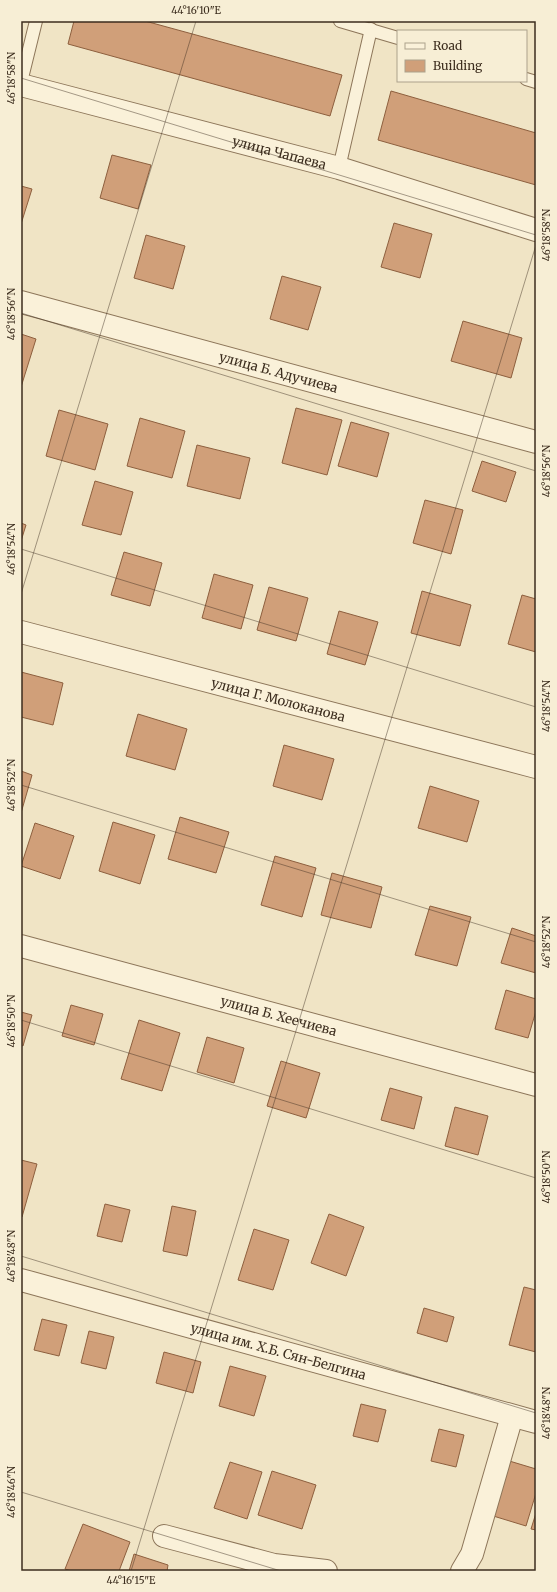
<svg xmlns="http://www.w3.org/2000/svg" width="557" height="1592" font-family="Merriweather,serif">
  <rect width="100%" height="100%" fill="#f0e4c5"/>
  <!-- building -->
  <g fill="#d09f79" stroke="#8d5f3e">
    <path d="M74,21H145L342,75L330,116L68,44Z"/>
    <path d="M391,91L536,133V185L378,140Z"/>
    <path d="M112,155L151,165L138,209L100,198Z"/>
    <path d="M21,186L32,189L21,224Z"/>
    <path d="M394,223L432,234L420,278L381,267Z"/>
    <path d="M146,235L185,246L173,289L134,278Z"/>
    <path d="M282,276L321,287L308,330L270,319Z"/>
    <path d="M463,321L522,338L511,378L451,361Z"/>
    <path d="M21,334L36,339L21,387Z"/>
    <path d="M296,408L342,420L327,475L282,463Z"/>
    <path d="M59,410L108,424L95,470L46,456Z"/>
    <path d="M140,418L185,431L172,478L127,466Z"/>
    <path d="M351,422L389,433L377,477L338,466Z"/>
    <path d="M197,445L250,458L240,499L187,486Z"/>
    <path d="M482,461L516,472L506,502L472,491Z"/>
    <path d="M95,481L133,492L121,535L82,525Z"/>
    <path d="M425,500L463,510L451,554L413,543Z"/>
    <path d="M21,523L26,525L21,541Z"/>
    <path d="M124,552L162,563L150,606L111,595Z"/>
    <path d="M214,574L253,585L241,629L202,618Z"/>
    <path d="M269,587L308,598L296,641L257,630Z"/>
    <path d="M422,591L471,605L460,646L411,633Z"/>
    <path d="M522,595L536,599V652L508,644Z"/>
    <path d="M339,611L378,622L365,665L327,654Z"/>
    <path d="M21,672L63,683L53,725L21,717Z"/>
    <path d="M138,714L187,729L175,770L126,756Z"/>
    <path d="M284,745L334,759L322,800L273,786Z"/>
    <path d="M21,771L32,775L21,813Z"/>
    <path d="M430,786L479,801L467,842L418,828Z"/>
    <path d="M180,817L229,832L216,873L168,859Z"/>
    <path d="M113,822L155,835L140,884L99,871Z"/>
    <path d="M35,823L74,836L60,879L21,866Z"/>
    <path d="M275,856L316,868L302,917L261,905Z"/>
    <path d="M332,873L382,887L371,928L321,915Z"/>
    <path d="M430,906L471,917L457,966L415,955Z"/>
    <path d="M512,928L536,936V973L501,963Z"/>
    <path d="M506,990L536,999V1011L528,1038L495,1029Z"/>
    <path d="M71,1005L103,1014L94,1045L62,1036Z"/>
    <path d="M21,1012L32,1015L23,1046L21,1045Z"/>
    <path d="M139,1020L180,1033L162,1091L121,1079Z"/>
    <path d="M207,1037L244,1048L234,1083L197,1072Z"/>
    <path d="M281,1061L320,1073L306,1118L267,1106Z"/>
    <path d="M390,1088L422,1097L414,1129L381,1120Z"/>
    <path d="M455,1107L488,1116L478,1155L445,1146Z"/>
    <path d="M21,1160L37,1164L22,1217H21Z"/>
    <path d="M105,1204L130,1210L122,1242L97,1236Z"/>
    <path d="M172,1206L196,1211L187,1256L163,1251Z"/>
    <path d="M329,1214L364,1227L346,1276L311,1263Z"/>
    <path d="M254,1229L289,1240L273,1290L238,1280Z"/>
    <path d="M524,1287L536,1290V1352L509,1345Z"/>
    <path d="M424,1308L454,1317L447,1342L417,1333Z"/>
    <path d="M42,1319L67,1325L59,1356L34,1350Z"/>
    <path d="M89,1331L114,1337L106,1369L81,1363Z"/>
    <path d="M164,1352L201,1362L193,1393L156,1383Z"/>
    <path d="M230,1366L266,1376L254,1416L219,1406Z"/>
    <path d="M361,1404L386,1410L378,1442L353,1436Z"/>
    <path d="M439,1429L464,1435L456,1467L431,1461Z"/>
    <path d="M506,1460L536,1469V1493L526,1526L490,1515Z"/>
    <path d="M230,1462L262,1472L247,1519L214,1508Z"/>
    <path d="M272,1471L316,1485L302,1529L258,1515Z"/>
    <path d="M536,1513V1530L531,1529Z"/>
    <path d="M83,1524L130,1542L119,1571H72L65,1569Z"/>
    <path d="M134,1554L168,1565L167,1571H129Z"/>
  </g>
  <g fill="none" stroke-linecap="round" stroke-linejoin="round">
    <!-- service casing -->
    <g stroke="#8d765a" stroke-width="14">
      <g id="service">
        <path d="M340,21L398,38"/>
        <path d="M526,79L536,82"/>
        <path d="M21,82L36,21"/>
        <path d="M339,168L371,29"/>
      </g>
    </g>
    <!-- minor casing -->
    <g stroke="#8d765a" stroke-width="24">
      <g id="minor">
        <path id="s1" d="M21,85L339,168L536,230"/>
        <path id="s2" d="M21,302L536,442"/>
        <path id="s3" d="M21,632L536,767"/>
        <path id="s4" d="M21,946L536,1085"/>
        <path id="s5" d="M21,1280L536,1422"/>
        <path d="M164,1536L274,1565L326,1571"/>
        <path d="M462,1571L472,1554L512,1416"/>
      </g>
    </g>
    <!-- service -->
    <use href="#service" stroke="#faf1d9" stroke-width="12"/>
    <!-- minor -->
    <use href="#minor" stroke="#faf1d9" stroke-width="22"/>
  </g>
  <!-- ticks -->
  <path fill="none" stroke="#3c2d1e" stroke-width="1" stroke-opacity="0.45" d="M21,78L536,235M21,313L536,471M21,549L536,707M21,594L196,21M21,785L536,942M21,1020L536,1178M21,1256L536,1413M21,1492L281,1571M131,1571L536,245"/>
  <g text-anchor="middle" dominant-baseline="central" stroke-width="3" stroke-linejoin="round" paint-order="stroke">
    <!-- street labels -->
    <g font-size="13" fill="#3c2d1e" stroke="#f7eed5">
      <text stroke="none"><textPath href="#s1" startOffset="267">улица Чапаева</textPath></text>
      <text stroke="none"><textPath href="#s2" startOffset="267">улица Б. Адучиева</textPath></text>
      <text stroke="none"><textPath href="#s3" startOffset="266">улица Г. Молоканова</textPath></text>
      <text stroke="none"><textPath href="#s4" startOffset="267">улица Б. Хеечиева</textPath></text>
      <text stroke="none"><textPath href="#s5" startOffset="267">улица им. Х.Б. Сян-Белгина</textPath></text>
    </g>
  </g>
  <!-- border -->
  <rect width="557" height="1592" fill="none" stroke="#f7eed5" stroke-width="44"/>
  <!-- legend -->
  <rect x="397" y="30" width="130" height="52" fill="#f7eed5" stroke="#aca18c"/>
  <rect x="405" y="43" width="20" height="6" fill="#faf1d9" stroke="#aca18c"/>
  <text x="433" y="50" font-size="12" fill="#3c2d1e">Road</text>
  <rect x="405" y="60" width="20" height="12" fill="#d09f79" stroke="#aca18c"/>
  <text x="433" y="70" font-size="12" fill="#3c2d1e">Building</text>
  <rect x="22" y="22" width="513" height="1548" fill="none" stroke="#3c2d1e" stroke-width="1.5"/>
  <g font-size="10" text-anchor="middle" fill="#3c2d1e">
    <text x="196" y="14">44°16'10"E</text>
    <text transform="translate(11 78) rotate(-90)" y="4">46°18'58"N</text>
    <text transform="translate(546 235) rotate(-90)" y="4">46°18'58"N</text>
    <text transform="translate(11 314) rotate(-90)" y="4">46°18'56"N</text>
    <text transform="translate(546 471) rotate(-90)" y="4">46°18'56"N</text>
    <text transform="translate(11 549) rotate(-90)" y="4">46°18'54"N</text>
    <text transform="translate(546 706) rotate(-90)" y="4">46°18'54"N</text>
    <text transform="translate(11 785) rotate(-90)" y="4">46°18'52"N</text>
    <text transform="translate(546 942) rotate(-90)" y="4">46°18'52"N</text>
    <text transform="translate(11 1021) rotate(-90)" y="4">46°18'50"N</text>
    <text transform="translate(546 1177) rotate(-90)" y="4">46°18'50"N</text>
    <text transform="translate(11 1256) rotate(-90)" y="4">46°18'48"N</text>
    <text transform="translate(546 1413) rotate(-90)" y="4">46°18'48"N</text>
    <text transform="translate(11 1492) rotate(-90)" y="4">46°18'46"N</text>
    <text x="131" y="1584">44°16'15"E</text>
  </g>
</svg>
